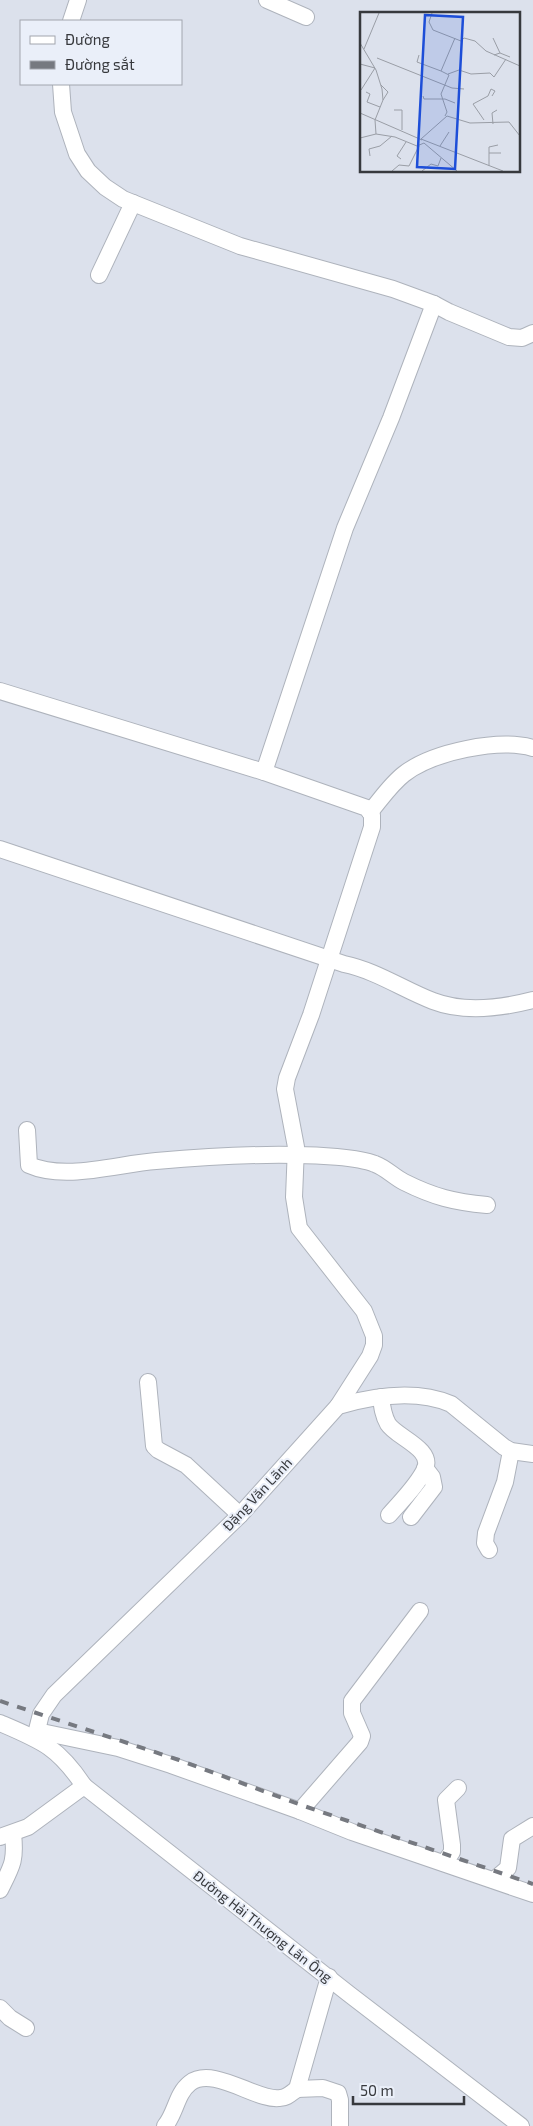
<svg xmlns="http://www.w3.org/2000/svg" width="533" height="2126" font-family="'Exo 2',sans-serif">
  <rect width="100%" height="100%" fill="#dce1ec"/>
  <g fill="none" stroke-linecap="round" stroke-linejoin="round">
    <!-- minor casing -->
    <g stroke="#aeb3bc" stroke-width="18">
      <g id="minor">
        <path d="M267,0L306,17"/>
        <path d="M71,21L78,0"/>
        <path d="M61,84L63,112L77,154L88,171L105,187L123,199L240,246L393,289L434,304L449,312L509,337L522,338L533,333"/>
        <path d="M99,275L133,203"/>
        <path d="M0,691L264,772"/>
        <path d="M370,812C381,799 391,784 404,774C432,752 499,738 533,748"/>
        <path d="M0,849L344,964C377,971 402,989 433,1001C464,1013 502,1008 533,1000"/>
        <path d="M27,1130L29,1165C65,1181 117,1164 156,1161C202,1157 250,1154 296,1155C316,1155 358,1157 375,1164C386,1168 394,1177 404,1182C434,1197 454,1202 487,1205"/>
        <path d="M148,1382L154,1446L158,1450L186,1465L240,1515"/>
        <path d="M381,1397C382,1407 383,1415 388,1424C396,1437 434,1449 425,1469C417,1486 401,1501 389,1515"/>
        <path d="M338,1406L370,1356L374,1345V1336L364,1311L299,1228L294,1197L296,1147L285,1089L287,1078L311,1015L372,827V815L367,808L264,772L345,528L391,418L434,304"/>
        <path d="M411,1517L434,1487L432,1477L425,1468"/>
        <path d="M489,1550L485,1543L486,1533L505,1482L511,1451"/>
        <path d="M0,1723C42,1741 58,1747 84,1786"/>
        <path d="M37,1731L118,1748L171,1765L300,1811L352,1832L533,1894"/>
        <path d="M35,1738L41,1714L54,1695L240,1515L338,1406C373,1396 416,1389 451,1404L504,1447L511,1451L533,1454"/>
        <path d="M300,1811L360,1742L362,1736L352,1713V1701L420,1611"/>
        <path d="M0,1837L28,1827L84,1786L349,1994L521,2126"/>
        <path d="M444,1863L452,1852V1845L446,1800L458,1788"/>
        <path d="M494,1880L508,1868L512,1839L533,1826"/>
        <path d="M0,1890C12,1866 16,1861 13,1834"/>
        <path d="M0,2008L10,2018L26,2028"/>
        <path d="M297,2089L323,2088L338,2093L340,2100V2126"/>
        <path d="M165,2126C176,2113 176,2094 190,2083C213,2065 258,2102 280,2098C287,2098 291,2093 297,2089L329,1977"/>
      </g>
    </g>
    <!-- minor -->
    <use href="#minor" stroke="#fff" stroke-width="16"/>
    <!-- rail -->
    <path stroke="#767980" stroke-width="4" stroke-dasharray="9 9" stroke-linecap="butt" d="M0,1701L179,1760L304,1806L533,1884"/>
  </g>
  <g text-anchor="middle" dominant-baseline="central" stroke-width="4" stroke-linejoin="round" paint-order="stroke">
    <!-- street labels -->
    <g font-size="14" fill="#37393d" stroke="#eaeff9">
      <text transform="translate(257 1494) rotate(-47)">Đặng Văn Lãnh</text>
      <text transform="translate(263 1926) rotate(38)">Đường Hải Thượng Lãn Ông</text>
    </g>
  </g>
  <!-- overview -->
  <g transform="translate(360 12)">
    <rect width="160" height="160" fill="#dce1ec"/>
    <path fill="none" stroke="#9a9ea6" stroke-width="1" d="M72,1L69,10L73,18L101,29L104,26L115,29L126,39L160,54M133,26L140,41M0,31L16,58L22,77L23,88L15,108L16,122M4,37L19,1M59,43L57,50L81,59M134,43L140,41L150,45M17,46L92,76L104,77M0,52L15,56M88,62L99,58L111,62L130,61L134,65L146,47M21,73L28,80L23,88M1,78L15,56M6,80L10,82L7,90L20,95M63,84L64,87H85L95,91M34,98H42V118M0,101L62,128M85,104L87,100L81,82L89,63L81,59L95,26M124,108L113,92L128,84L131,77L135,79L132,84M133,112L132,101L137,98M0,126L16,122L35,125L57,134L64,131L97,159M61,127L87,104L110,111L149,110L160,124M61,127L143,159M80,134L89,120M129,141V135L138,133M10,144L9,137L20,134L32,124M41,147L37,144L46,130M129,154V141H141M32,159L39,153L49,154L59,134M62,159L71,152L78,154L81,146"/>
    <path fill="#1d4ed8" fill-opacity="0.15" stroke="#1d4ed8" stroke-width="2.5" d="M65,3L103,5L95,157L57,155Z"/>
    <rect width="160" height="160" fill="none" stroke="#37393d" stroke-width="2.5"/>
  </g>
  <!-- legend -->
  <rect x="20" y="20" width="162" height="65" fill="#eaeff9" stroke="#a2a6ae"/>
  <rect x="30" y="36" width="25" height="8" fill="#ffffff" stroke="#a2a6ae"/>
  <text x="65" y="45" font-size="15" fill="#37393d">Đường</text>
  <rect x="30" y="61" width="25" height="8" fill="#767980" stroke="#a2a6ae"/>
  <text x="65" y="70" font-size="15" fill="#37393d">Đường sắt</text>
  <!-- scale -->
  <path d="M353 2096v8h111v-8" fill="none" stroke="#37393d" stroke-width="2.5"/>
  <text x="360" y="2096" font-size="15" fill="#37393d" stroke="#eaeff9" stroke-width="4" paint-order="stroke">50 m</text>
</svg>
